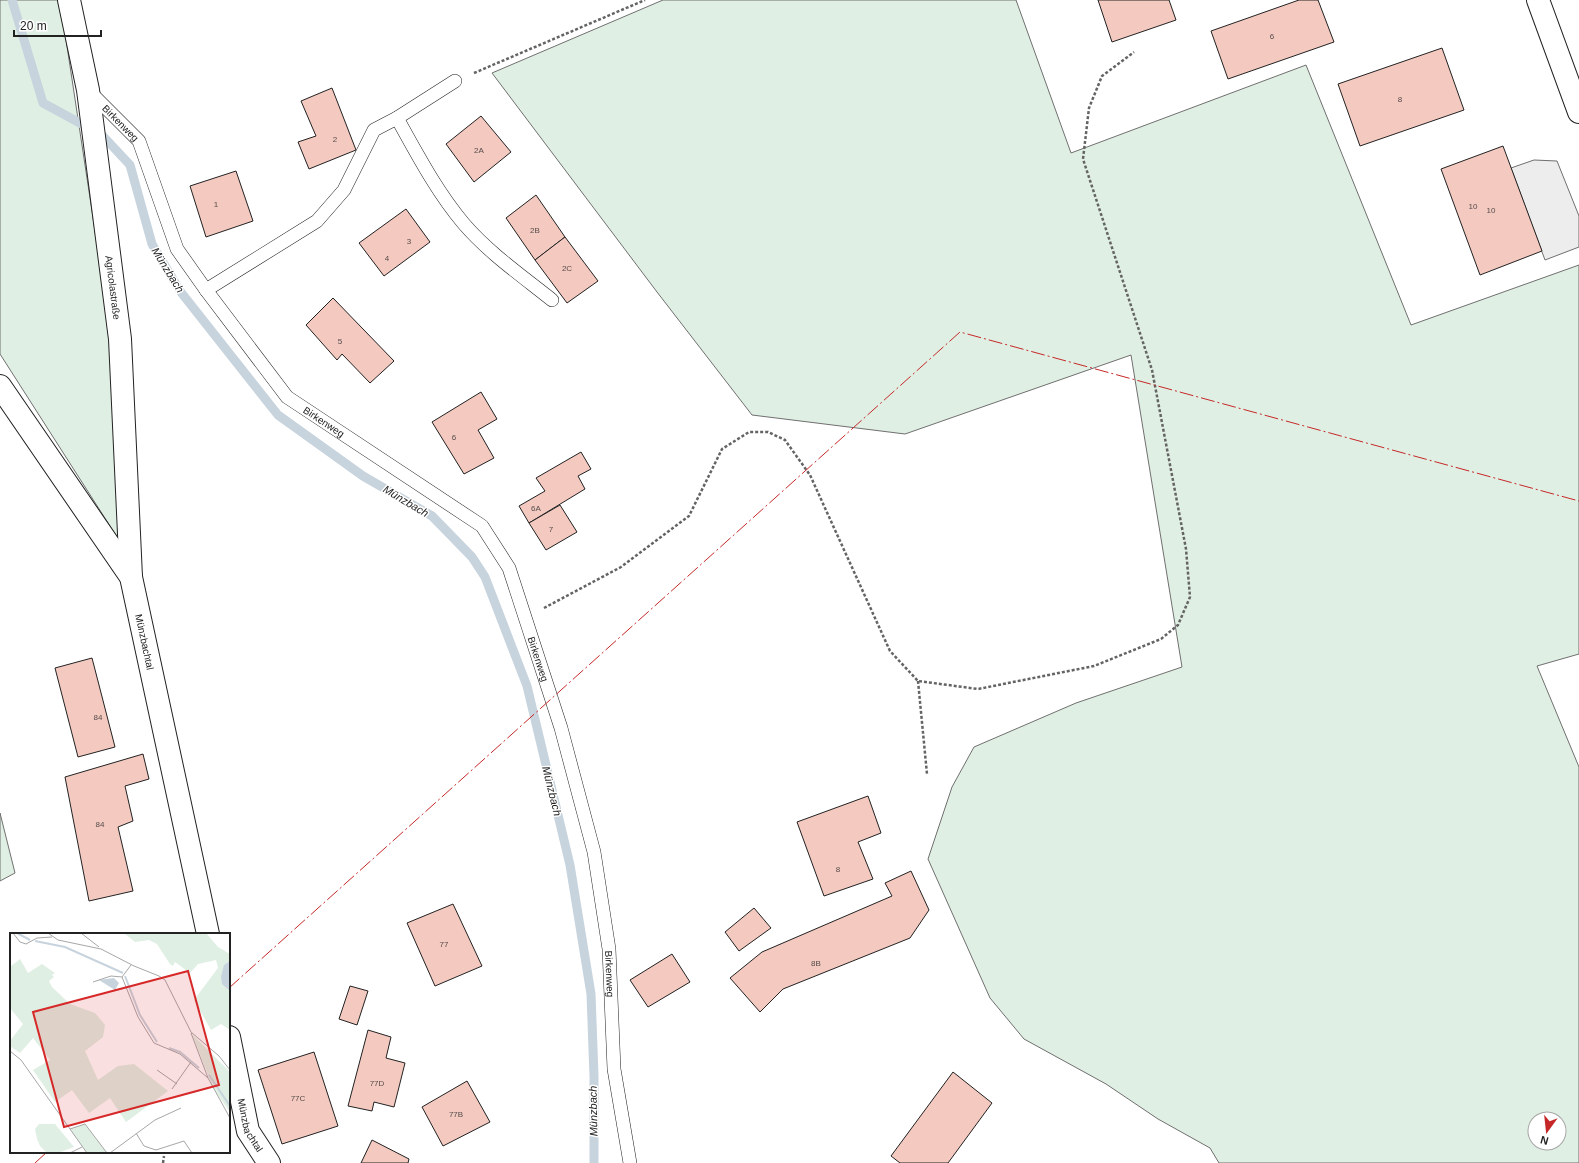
<svg xmlns="http://www.w3.org/2000/svg" width="1579" height="1163" font-family="Helvetica,sans-serif">
  <rect width="100%" height="100%" fill="#fff"/>
  <!-- green -->
  <g fill="#e0efe3" stroke="#6f6f6f" fill-rule="evenodd">
    <path d="M0,0H60L112,343L126,551L0,354Z"/>
    <path d="M663,0H1016L1071,153L1306,65L1411,325L1579,265V654L1537,666L1579,767V1163H1219L1210,1148L1158,1119L1106,1084L1024,1039L990,998L928,859L952,787L974,747L1076,703L1182,667L1131,355L905,434L752,415L657,292L492,73ZM1535,1119H1559V1143H1535Z"/>
    <path d="M0,813L15,873L0,881Z"/>
  </g>
  <!-- parking -->
  <path fill="#ededed" stroke="#6f6f6f" d="M1534,160L1557,161L1579,216V247L1545,260L1511,168Z"/>
  <g fill="none" stroke-linecap="round" stroke-linejoin="round">
    <!-- stream -->
    <path stroke="#c7d3dd" stroke-width="9" d="M12,0L43,103L102,135L130,165L152,244L180,291L278,415L363,476L432,516L472,557L485,577L527,686L570,865L591,994L594,1076V1163"/>
  </g>
  <!-- building -->
  <g fill="#f3c9c0" stroke="#222">
    <path d="M1098,0H1169L1176,20L1112,42Z"/>
    <path d="M1299,0H1318L1334,42L1228,79L1211,31Z"/>
    <path d="M1442,48L1464,110L1360,146L1338,84Z"/>
    <path d="M332,88L356,150L309,169L298,142L316,136L301,101Z"/>
    <path d="M481,116L511,152L474,182L446,144Z"/>
    <path d="M1503,146L1542,251L1480,275L1441,169Z"/>
    <path d="M236,171L253,221L206,237L190,186Z"/>
    <path d="M536,195L565,237L535,260L506,218Z"/>
    <path d="M406,209L430,242L384,276L359,243Z"/>
    <path d="M565,237L598,281L567,303L535,260Z"/>
    <path d="M333,298L394,361L370,383L342,354L337,360L306,325Z"/>
    <path d="M481,392L497,419L478,430L494,458L464,474L432,422Z"/>
    <path d="M581,452L591,469L578,476L585,489L529,523L519,506L545,491L536,478Z"/>
    <path d="M560,505L577,532L546,550L529,523Z"/>
    <path d="M92,658L115,747L78,757L55,668Z"/>
    <path d="M143,754L149,779L125,786L133,821L118,827L133,891L89,901L65,777Z"/>
    <path d="M868,796L881,833L858,842L873,879L824,896L797,822Z"/>
    <path d="M911,871L929,910L910,938L783,989L760,1012L730,978L762,952L892,896L885,883Z"/>
    <path d="M453,904L482,966L435,986L407,923Z"/>
    <path d="M754,908L771,928L739,951L725,932Z"/>
    <path d="M672,954L690,982L648,1007L630,980Z"/>
    <path d="M350,986L368,991L357,1025L339,1019Z"/>
    <path d="M368,1030L391,1037L386,1058L405,1063L394,1107L374,1102L372,1111L348,1106Z"/>
    <path d="M314,1052L338,1126L282,1144L258,1070Z"/>
    <path d="M953,1072L992,1103L948,1163H900L891,1156Z"/>
    <path d="M467,1081L490,1122L443,1146L422,1107Z"/>
    <path d="M372,1140L409,1159L408,1163H361Z"/>
  </g>
  <g fill="none" stroke-linecap="round" stroke-linejoin="round">
    <!-- service casing -->
    <g stroke="#222" stroke-width="14">
      <g id="service">
        <path id="s1" d="M89,91L139,141L177,249L206,290L287,397L482,526L509,568L561,728L594,852L609,949L614,1069L630,1163"/>
        <path d="M397,118C417,154 437,192 464,224C489,253 522,276 552,300"/>
        <path d="M206,290L317,221L344,190L374,130L397,118L455,81"/>
      </g>
    </g>
    <!-- minor casing -->
    <g stroke="#222" stroke-width="24">
      <g id="minor">
        <path id="s2" d="M69,0L88,90L120,339L131,577"/>
        <path d="M1538,0L1579,112"/>
        <path id="s3" d="M0,386L131,577L208,934"/>
        <path id="s4" d="M229,1037L248,1131L269,1163"/>
      </g>
    </g>
    <!-- path -->
    <g stroke="#646464" stroke-width="2.5" stroke-dasharray="3 2" stroke-linecap="butt">
      <path d="M474,73L645,0"/>
      <path d="M544,608L621,567L689,516L722,449L749,432H768L785,440L810,475L890,651L918,681L978,689L1094,666L1161,639L1178,625L1190,597L1186,549L1152,370L1083,159L1089,108L1102,76L1134,52"/>
      <path d="M918,681L927,774"/>
      <path d="M163,1163L164,1156"/>
    </g>
    <!-- service -->
    <use href="#service" stroke="#fff" stroke-width="13"/>
    <!-- minor -->
    <use href="#minor" stroke="#fff" stroke-width="22"/>
    <!-- power -->
    <g stroke="#c62828" stroke-width="1" stroke-dasharray="14 3 2 3" stroke-linecap="butt">
      <path d="M229,988L960,332L1579,501"/>
      <path d="M35,1163L47,1152"/>
    </g>
  </g>
  <g text-anchor="middle" dominant-baseline="central" stroke-width="3" stroke-linejoin="round" paint-order="stroke">
    <!-- number labels -->
    <g font-size="8" fill="#564c4a">
      <text x="1272" y="36">6</text>
      <text x="1400" y="99">8</text>
      <text x="335" y="139">2</text>
      <text x="479" y="150">2A</text>
      <text x="216" y="204">1</text>
      <text x="1473" y="206">10</text>
      <text x="1491" y="210">10</text>
      <text x="535" y="230">2B</text>
      <text x="409" y="241">3</text>
      <text x="387" y="258">4</text>
      <text x="567" y="268">2C</text>
      <text x="340" y="341">5</text>
      <text x="454" y="437">6</text>
      <text x="536" y="508">6A</text>
      <text x="551" y="529">7</text>
      <text x="98" y="717">84</text>
      <text x="100" y="824">84</text>
      <text x="838" y="869">8</text>
      <text x="444" y="944">77</text>
      <text x="816" y="963">8B</text>
      <text x="377" y="1083">77D</text>
      <text x="298" y="1098">77C</text>
      <text x="456" y="1114">77B</text>
    </g>
    <!-- street labels -->
    <g font-size="10" fill="#222" stroke="#fff">
      <text stroke="none"><textPath href="#s1" startOffset="45">Birkenweg</textPath></text>
      <text stroke="none"><textPath href="#s2" startOffset="291">Agricolastraße</textPath></text>
      <text stroke="none"><textPath href="#s1" startOffset="414">Birkenweg</textPath></text>
      <text stroke="none"><textPath href="#s3" startOffset="298">Münzbachtal</textPath></text>
      <text stroke="none"><textPath href="#s1" startOffset="749">Birkenweg</textPath></text>
      <text stroke="none"><textPath href="#s1" startOffset="1073">Birkenweg</textPath></text>
      <text stroke="none"><textPath href="#s4" startOffset="91">Münzbachtal</textPath></text>
    </g>
    <!-- water labels -->
    <g font-size="11" font-style="italic" fill="#222" stroke="#fff">
      <text transform="translate(168 270) rotate(58)">Münzbach</text>
      <text transform="translate(406 501) rotate(31)">Münzbach</text>
      <text transform="translate(552 791) rotate(76)">Münzbach</text>
      <text transform="translate(593 1111) rotate(-91)">Münzbach</text>
    </g>
  </g>
  <!-- overview -->
  <g transform="translate(10 933)">
    <rect width="220" height="220" fill="#fff"/>
    <path d="M114,0H196L208,14L220,21V28L214,32L220,57V97L211,91L201,97L184,67L208,35L206,27L188,31L180,40L165,29L163,33L160,31L147,11L139,7L125,9ZM10,26L18,40L32,31L45,40L42,42L44,44L39,48L42,54L60,71L85,80L95,92L93,104L75,118L88,147L108,133L124,131L158,158L116,189L100,165L79,180L62,157L45,169L23,137L40,127L23,105L10,120L0,113V108L13,91L0,75V34ZM182,101L220,139V179L203,155ZM29,191H45L64,214L48,220H37L30,213L27,206L25,196ZM75,191L97,220H77L60,196Z" fill="#e0efe3"/>
    <path d="M220,28V57H219L212,51L211,44L214,32ZM104,45L109,50L105,57L89,47Z" fill="#c7d3dd"/>
    <path fill="none" stroke="#c7d3dd" stroke-width="2" d="M7,0L20,7M25,8L55,14L113,40M115,43L130,82L147,109M159,115L170,119L189,135M199,142L220,173"/>
    <path fill="none" stroke="#a7a7a7" stroke-width="1" d="M3,0L10,9L16,11L27,5L42,4M38,0L48,7L91,16L124,33L149,43L155,47L181,99L209,123L220,137M71,0L89,14M121,32L112,44L128,84L144,110L170,121L198,145M83,49L101,43L112,44M181,100L198,145L220,185M0,118L11,127L77,220M147,137L167,151M162,156L181,129M60,196L75,191L97,220M126,200L134,213L146,217L174,208L182,220M60,220L72,214M100,220L145,187L171,175"/>
    <path fill="#d62828" fill-opacity="0.15" stroke="#d62828" stroke-width="2" d="M178,38L209,152L54,194L23,79Z"/>
    <rect width="220" height="220" fill="none" stroke="#222" stroke-width="2"/>
  </g>
  <!-- north arrow -->
  <g transform="translate(1547 1131) rotate(195)"><circle r="19" fill="#ffffff" stroke="#a7a7a7"/>
  <path d="M0-3L7 15L0 10L-7 15Z" fill="#c62828"/>
  <text y="-6" font-size="11" font-weight="bold" text-anchor="middle" fill="#222222">N</text>
  </g>
  <!-- scale -->
  <path d="M14 30v6h87v-6" fill="none" stroke="#222222" stroke-width="2"/>
  <text x="20" y="30" font-size="12" fill="#222222" stroke="#ffffff" stroke-width="3" paint-order="stroke">20 m</text>
</svg>
